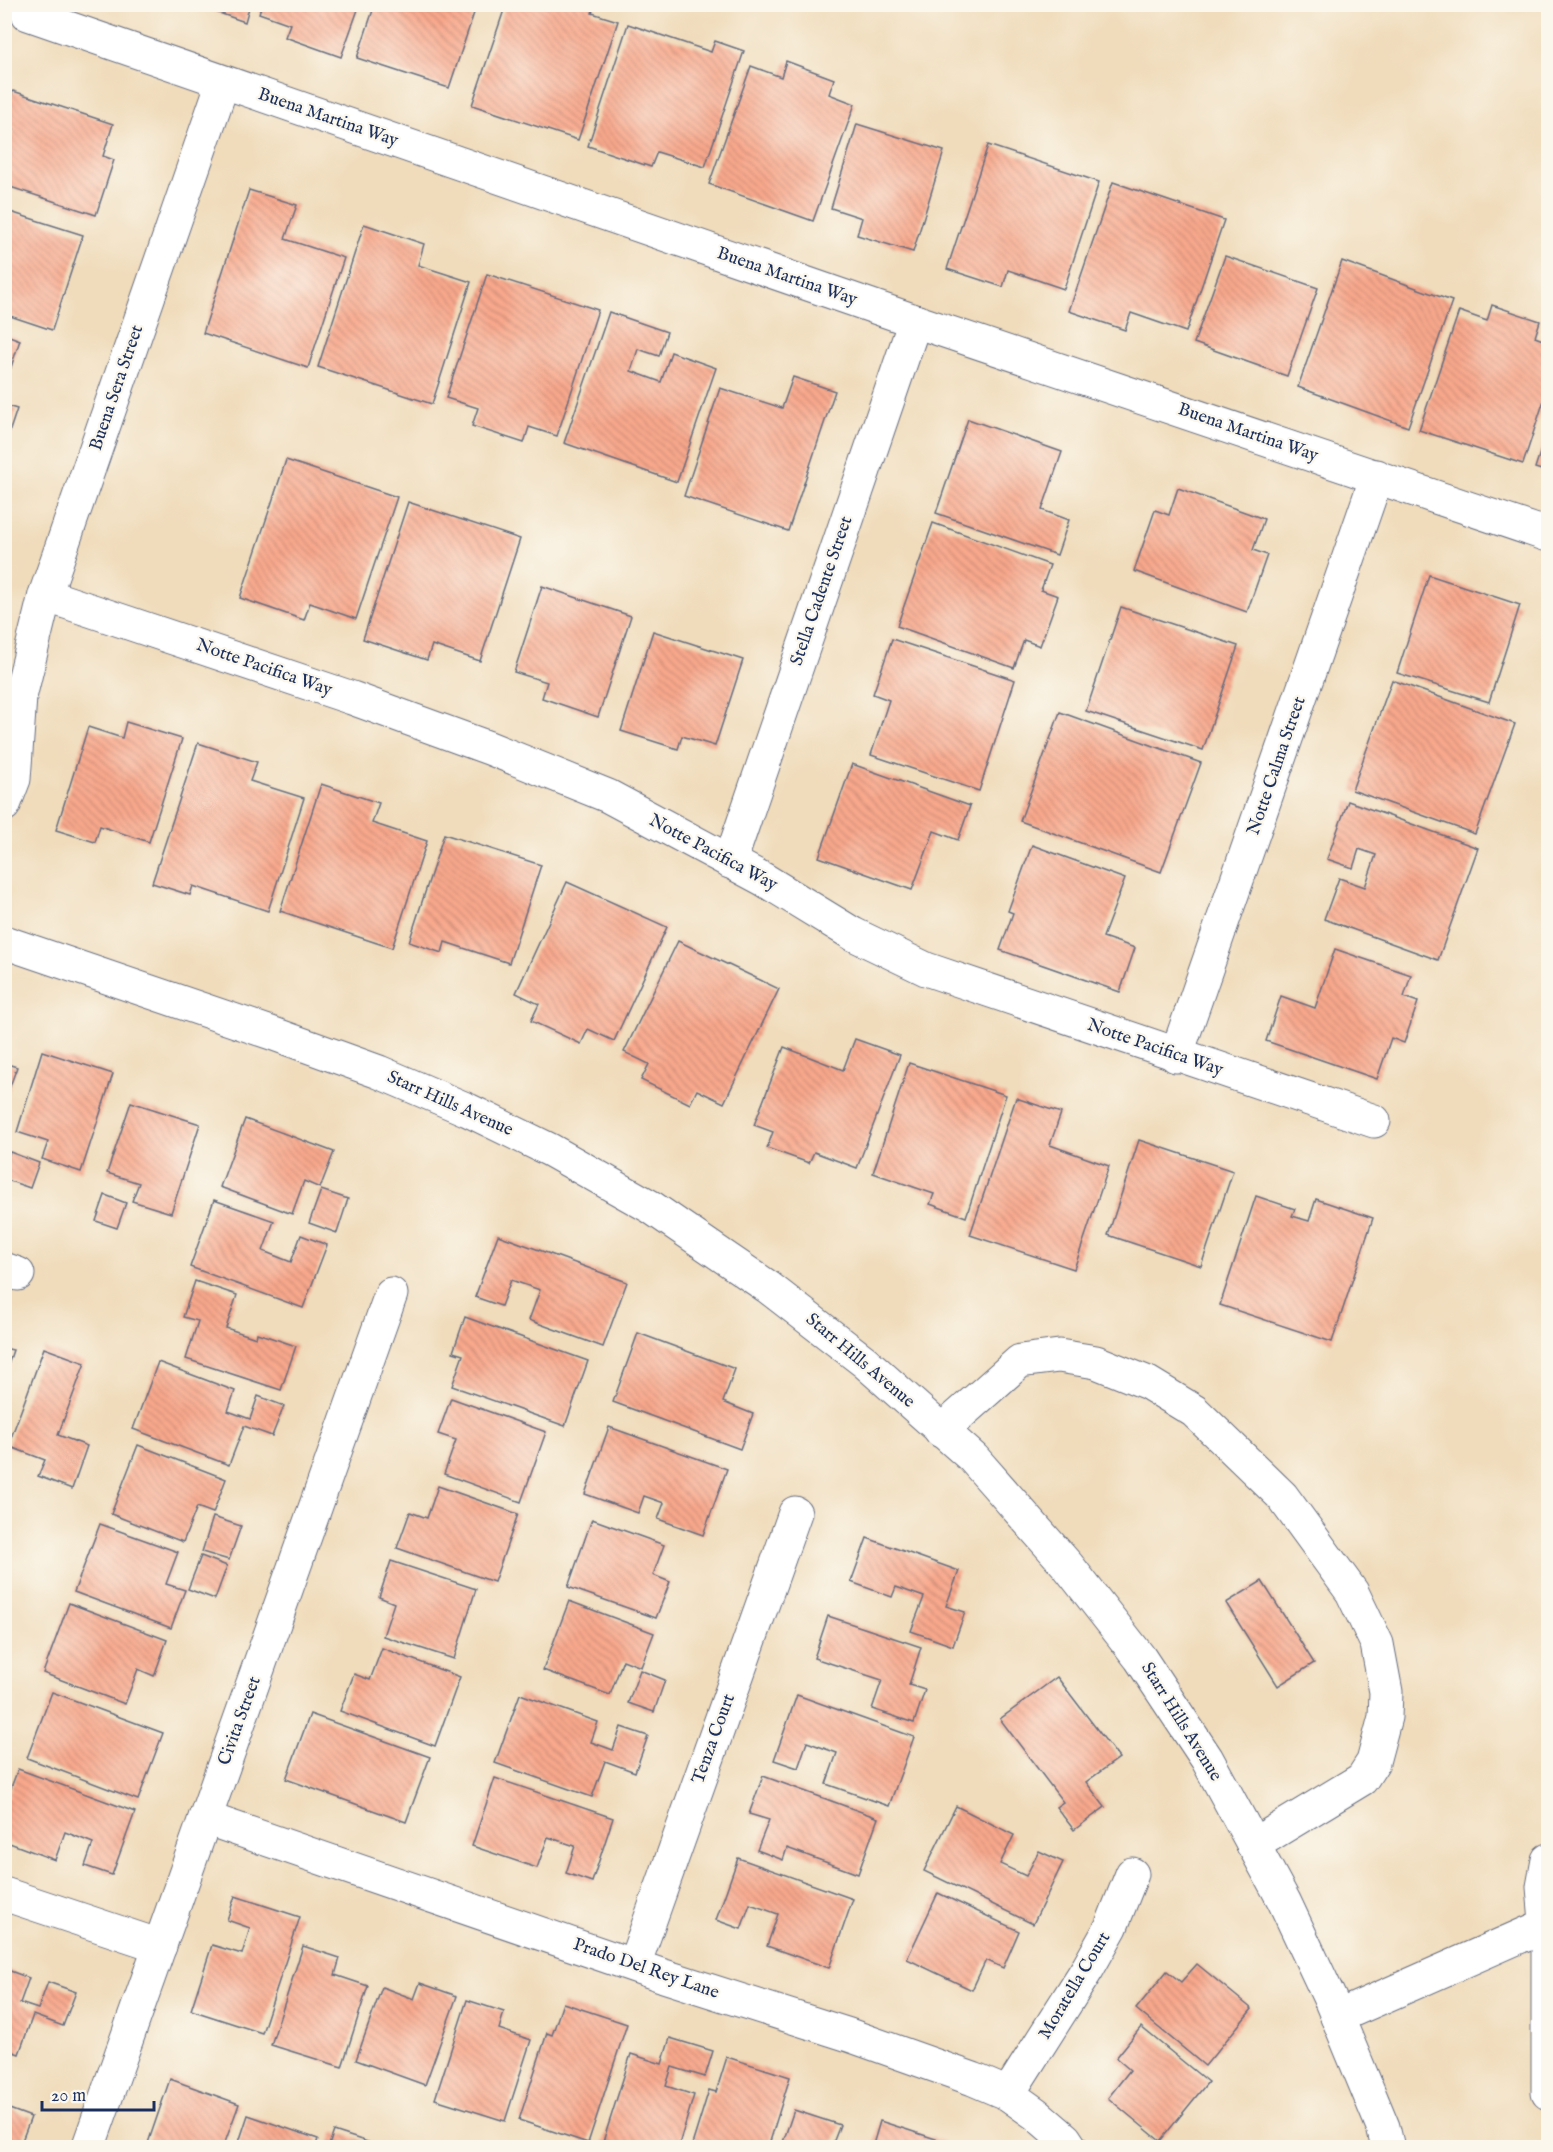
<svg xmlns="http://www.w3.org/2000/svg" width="1553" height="2152" font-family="'IM FELL English',serif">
  <defs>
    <pattern id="building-back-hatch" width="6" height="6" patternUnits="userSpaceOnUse" patternTransform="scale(1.5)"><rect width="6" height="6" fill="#f9a98c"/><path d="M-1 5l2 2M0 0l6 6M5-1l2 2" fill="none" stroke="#c98a76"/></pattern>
  </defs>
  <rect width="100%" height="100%" fill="#fbf7ec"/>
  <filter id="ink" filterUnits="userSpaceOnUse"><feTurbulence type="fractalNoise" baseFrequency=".0167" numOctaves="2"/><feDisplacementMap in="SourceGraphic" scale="12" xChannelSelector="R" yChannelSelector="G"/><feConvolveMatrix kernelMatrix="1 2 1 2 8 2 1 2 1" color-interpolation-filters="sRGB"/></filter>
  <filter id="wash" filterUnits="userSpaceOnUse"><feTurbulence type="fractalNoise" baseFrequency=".008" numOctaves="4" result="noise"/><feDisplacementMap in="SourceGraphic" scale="24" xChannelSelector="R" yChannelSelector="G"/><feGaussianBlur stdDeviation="1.35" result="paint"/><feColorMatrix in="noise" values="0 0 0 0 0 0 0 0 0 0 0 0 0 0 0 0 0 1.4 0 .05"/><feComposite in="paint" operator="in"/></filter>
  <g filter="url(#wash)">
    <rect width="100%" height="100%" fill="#f0dcbb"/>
    <g id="blocks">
      <!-- building -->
      <g fill="url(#building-back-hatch)">
        <path d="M193,4H250L245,22Z"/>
        <path d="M262,4H360L341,57L285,37L290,24L259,13Z"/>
        <path d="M375,4H477L449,88L357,58Z"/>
        <path d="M506,4H595L592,13L618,21L578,140L472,105Z"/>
        <path d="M628,24L711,52L715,41L744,51L705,167L657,152L651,167L588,146Z"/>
        <path d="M786,61L834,79L829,94L855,104L813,221L709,184L751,66L781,77Z"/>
        <path d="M13,91L113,124L103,156L114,160L96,215L4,185V156L14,129L4,125V116Z"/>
        <path d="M857,124L944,151L913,252L857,235L862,218L831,208Z"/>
        <path d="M988,145L1099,182L1064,289L1008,270L1003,287L947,269Z"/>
        <path d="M1113,182L1224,220L1186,332L1131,313L1125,330L1069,311Z"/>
        <path d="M249,190L297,205L285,239L344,258L308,368L203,333Z"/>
        <path d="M4,210L83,235L52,330L4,314Z"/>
        <path d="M364,224L424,244L418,265L471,282L432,404L318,367Z"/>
        <path d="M1225,256L1318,288L1287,376L1194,343Z"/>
        <path d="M1342,261L1452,301L1408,427L1298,387Z"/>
        <path d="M487,274L598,310L557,436L529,427L524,443L472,426L478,408L446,398Z"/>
        <path d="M1492,305L1540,321L1535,337L1548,342V388L1523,464L1419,430L1459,311L1487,321Z"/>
        <path d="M609,312L667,332L659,356L638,349L631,371L661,382L671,352L716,368L677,482L564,443Z"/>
        <path d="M4,334L20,340L5,385H4Z"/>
        <path d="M793,377L835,391L788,531L684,496L720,388L782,408Z"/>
        <path d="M4,405L17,409L5,445H4Z"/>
        <path d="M968,419L1062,452L1042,510L1069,520L1057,555L936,513Z"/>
        <path d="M1548,428V472L1535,468Z"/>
        <path d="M286,460L397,497L356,619L310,603L304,620L240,598Z"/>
        <path d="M1178,488L1264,519L1253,550L1267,555L1247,612L1134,571L1155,510L1169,515Z"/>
        <path d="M408,502L520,539L480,661L432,645L427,660L363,639Z"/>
        <path d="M933,523L1050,565L1041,590L1058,596L1040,646L1024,640L1014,668L897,626Z"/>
        <path d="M1429,575L1520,605L1489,702L1397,673Z"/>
        <path d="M542,586L631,616L598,717L542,698L547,682L514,672Z"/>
        <path d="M1121,607L1238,646L1203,750L1086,711Z"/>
        <path d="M653,631L743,660L715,746L682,736L678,749L621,731Z"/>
        <path d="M892,639L1015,680L979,791L871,755L889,700L873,694Z"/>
        <path d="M1392,680L1515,724L1475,834L1352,790Z"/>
        <path d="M1060,712L1201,763L1161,872L1020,821Z"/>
        <path d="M126,722L182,739L149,842L100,826L95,842L56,830L88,727L122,738Z"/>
        <path d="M198,743L257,762L250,781L304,798L268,911L193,886L190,895L152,883Z"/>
        <path d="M852,764L970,806L958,840L934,831L912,890L819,857Z"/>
        <path d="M321,784L379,803L372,823L427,841L392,948L280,911Z"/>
        <path d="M1348,801L1478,848L1438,960L1324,919L1339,878L1365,887L1376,855L1359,849L1353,868L1327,859Z"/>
        <path d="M444,834L541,865L509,963L445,942L442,953L409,942Z"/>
        <path d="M1032,845L1125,879L1103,937L1135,948L1120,992L1000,950L1013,913L1008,911Z"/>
        <path d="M567,882L667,927L614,1041L588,1029L581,1044L531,1021L539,1004L516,993Z"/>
        <path d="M678,941L779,989L724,1103L697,1090L690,1104L641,1080L649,1064L624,1052Z"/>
        <path d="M1335,949L1411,975L1404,997L1418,1002L1404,1043L1391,1038L1377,1079L1266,1041L1281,996L1315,1008Z"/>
        <path d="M855,1039L900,1055L857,1168L814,1152L809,1163L767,1148L773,1132L754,1125L784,1047L843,1070Z"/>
        <path d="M42,1051L113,1074L81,1172L42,1159L48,1142L17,1132Z"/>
        <path d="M4,1063L17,1067L5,1100H4Z"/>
        <path d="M909,1063L1006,1095L966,1217L930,1204L934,1194L873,1173Z"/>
        <path d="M1016,1098L1061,1113L1050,1145L1109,1166L1074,1269L970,1235Z"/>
        <path d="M131,1102L200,1124L171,1213L132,1201L139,1183L107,1173Z"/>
        <path d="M245,1119L334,1152L320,1188L304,1181L292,1214L220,1187Z"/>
        <path d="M1139,1140L1233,1171L1201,1266L1108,1235Z"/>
        <path d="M10,1152L39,1163L30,1188L4,1179V1165Z"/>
        <path d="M321,1190L348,1199L337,1233L309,1223Z"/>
        <path d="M105,1195L126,1203L117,1228L96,1221Z"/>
        <path d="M1256,1196L1295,1209L1292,1216L1309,1221L1316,1199L1373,1218L1332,1342L1220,1305Z"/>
        <path d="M214,1200L274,1221L263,1251L291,1262L301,1235L327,1245L303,1308L190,1267Z"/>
        <path d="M498,1235L627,1282L603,1347L529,1320L540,1290L511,1280L501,1306L475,1297Z"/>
        <path d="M195,1281L237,1295L226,1328L256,1338L257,1333L296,1346L281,1390L186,1359L198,1321L183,1317Z"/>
        <path d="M465,1317L588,1361L565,1426L452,1386L463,1355L453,1352Z"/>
        <path d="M638,1333L735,1369L723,1402L753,1414L740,1449L613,1402Z"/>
        <path d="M4,1348L13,1350L5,1374H4Z"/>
        <path d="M44,1348L85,1363L58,1435L87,1446L72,1489L38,1476L45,1460L8,1446Z"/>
        <path d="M158,1362L235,1391L228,1411L250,1419L258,1396L284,1406L272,1436L244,1426L229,1465L133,1429Z"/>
        <path d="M451,1398L546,1432L521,1502L444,1474L456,1440L438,1434Z"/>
        <path d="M609,1427L727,1469L703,1535L658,1519L664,1503L644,1496L638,1513L585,1494Z"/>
        <path d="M138,1445L226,1479L213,1513L197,1507L183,1542L111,1514Z"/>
        <path d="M438,1486L518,1514L494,1582L397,1548L410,1512L427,1518Z"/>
        <path d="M213,1517L241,1526L229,1560L202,1552Z"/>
        <path d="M592,1519L664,1545L653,1575L670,1582L656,1618L568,1587Z"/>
        <path d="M100,1524L178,1552L166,1584L185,1590L171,1628L74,1592Z"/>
        <path d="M867,1538L959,1571L946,1606L965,1612L953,1646L911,1631L924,1597L896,1587L892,1597L851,1582Z"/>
        <path d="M201,1556L227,1566L215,1599L188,1589Z"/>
        <path d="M391,1561L476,1589L454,1659L383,1636L394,1603L379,1597Z"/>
        <path d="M1262,1581L1314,1663L1278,1686L1226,1603Z"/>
        <path d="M569,1601L654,1633L641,1667L623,1660L610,1695L543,1670Z"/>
        <path d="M69,1603L167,1640L154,1676L138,1669L125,1704L43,1673Z"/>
        <path d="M828,1616L921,1647L909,1685L925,1690L914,1723L872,1709L882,1680L814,1658Z"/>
        <path d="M382,1648L460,1677L435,1746L340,1711L354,1674L370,1680Z"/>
        <path d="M640,1670L665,1680L654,1712L628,1703Z"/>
        <path d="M1057,1677L1119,1758L1086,1782L1105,1807L1074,1830L1056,1807L1063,1802L1000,1719Z"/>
        <path d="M52,1692L163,1733L138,1800L27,1758Z"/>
        <path d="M520,1694L598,1722L591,1742L613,1750L621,1727L648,1736L635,1772L605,1761L592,1797L495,1763Z"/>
        <path d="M797,1695L914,1737L889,1806L826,1784L837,1753L807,1742L798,1768L774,1760Z"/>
        <path d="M310,1714L430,1757L406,1822L286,1779Z"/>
        <path d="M18,1769L135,1812L112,1875L85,1866L93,1843L65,1832L55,1860L4,1841V1806Z"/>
        <path d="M763,1776L878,1818L858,1874L787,1848L783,1860L757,1850L769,1820L749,1814Z"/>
        <path d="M495,1778L613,1818L592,1882L566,1873L575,1846L548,1837L537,1868L472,1846Z"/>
        <path d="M956,1806L1014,1835L1000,1864L1026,1876L1039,1851L1063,1862L1033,1924L924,1871Z"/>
        <path d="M738,1858L853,1899L829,1968L767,1946L778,1914L750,1904L741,1929L716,1920Z"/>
        <path d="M938,1893L1019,1931L1003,1968L986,1960L972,1990L907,1959Z"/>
        <path d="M235,1896L300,1917L262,2033L191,2010L212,1945L242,1954L250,1928L227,1920Z"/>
        <path d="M303,1946L340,1958L335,1975L368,1986L342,2067L271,2045Z"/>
        <path d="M1197,1964L1252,2009L1205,2066L1136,2009L1167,1971L1181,1982Z"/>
        <path d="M5,1969L29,1978L20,2003L38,2009L48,1982L76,1992L63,2026L33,2015L19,2054L5,2049Z"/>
        <path d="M420,1983L457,1996L425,2085L356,2060L382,1987L414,1999Z"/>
        <path d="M467,2000L504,2012L499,2029L531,2040L505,2121L435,2099Z"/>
        <path d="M563,2003L627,2024L588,2143L519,2120L547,2033L552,2035Z"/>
        <path d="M1141,2027L1208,2082L1160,2141L1108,2098L1130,2070L1116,2058Z"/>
        <path d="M670,2038L713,2051L705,2077L672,2067L666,2086L694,2095L678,2148H601L631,2054L662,2064Z"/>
        <path d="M727,2057L790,2077L768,2148H691L709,2090L716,2092Z"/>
        <path d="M4,2063L14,2066L5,2091H4Z"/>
        <path d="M170,2079L239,2104L223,2148H152L147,2146Z"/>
        <path d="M4,2107L31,2117L20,2146L4,2141Z"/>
        <path d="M794,2110L840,2125L833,2143L845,2148H781Z"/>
        <path d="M248,2115L318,2139L315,2148H237Z"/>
        <path d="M880,2121L945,2142L943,2148H872Z"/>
        <path d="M334,2131L383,2147V2148H328Z"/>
      </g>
    </g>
  </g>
  <g filter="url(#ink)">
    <use href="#blocks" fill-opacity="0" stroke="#666c7f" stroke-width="1.5"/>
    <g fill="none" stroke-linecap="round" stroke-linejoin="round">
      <!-- minor casing -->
      <g stroke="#666c7f" stroke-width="35">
        <g id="minor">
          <path d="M28,14L915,321L1548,535"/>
          <path d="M45,595L352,698L489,748L608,796L763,879L853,934L926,969L1374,1121"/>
          <path d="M4,805L14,779L20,697L45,595L223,82"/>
          <path d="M730,862L915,321"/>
          <path d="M4,942L274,1034L379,1072L468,1110L550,1150L651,1207L768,1287L865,1362L973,1458L1068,1566L1140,1658L1207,1759L1284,1901L1330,1999L1383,2127L1388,2148"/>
          <path d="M1176,1056L1377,476"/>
          <path d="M4,1269L18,1274"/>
          <path d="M941,1431L1020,1361L1059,1356L1096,1362L1148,1383L1194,1411L1282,1496L1352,1592L1377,1644L1386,1692L1385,1717L1373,1762L1362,1779L1253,1845"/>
          <path d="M205,1818L664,1976L849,2035L973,2079L1008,2094L1036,2114L1065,2139L1071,2148"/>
          <path d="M1548,1860L1543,1887L1548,1944V2093"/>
          <path d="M4,1894L160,1946"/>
          <path d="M634,1965L795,1513"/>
          <path d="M1337,2017L1546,1925"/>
          <path d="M1008,2094L1088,1968L1111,1927L1132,1874"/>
          <path d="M88,2148L391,1294"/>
        </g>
      </g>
      <!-- minor -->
      <use href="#minor" stroke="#fff" stroke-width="33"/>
    </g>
  </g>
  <g text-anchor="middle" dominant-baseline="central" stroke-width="4.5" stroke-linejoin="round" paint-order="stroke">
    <!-- street labels -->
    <g font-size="18" fill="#1b2f5e" stroke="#fbf7ec">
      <text transform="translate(328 118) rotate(19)">Buena Martina Way</text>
      <text transform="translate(787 277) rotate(19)">Buena Martina Way</text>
      <text transform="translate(117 388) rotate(-71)">Buena Sera Street</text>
      <text transform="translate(1248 433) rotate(19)">Buena Martina Way</text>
      <text transform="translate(822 591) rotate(-71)">Stella Cadente Street</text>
      <text transform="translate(264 668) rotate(19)">Notte Pacifica Way</text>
      <text transform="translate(1277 766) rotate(-71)">Notte Calma Street</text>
      <text transform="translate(713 853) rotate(28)">Notte Pacifica Way</text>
      <text transform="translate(1155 1048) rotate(19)">Notte Pacifica Way</text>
      <text transform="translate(450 1104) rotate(24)">Starr Hills Avenue</text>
      <text transform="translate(860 1361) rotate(40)">Starr Hills Avenue</text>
      <text transform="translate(240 1721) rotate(-70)">Civita Street</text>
      <text transform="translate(1181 1722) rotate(58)">Starr Hills Avenue</text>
      <text transform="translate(714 1739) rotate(-70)">Tenza Court</text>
      <text transform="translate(646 1969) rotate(19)">Prado Del Rey Lane</text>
      <text transform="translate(1075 1986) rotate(-59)">Moratella Court</text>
    </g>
  </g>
  <!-- margin -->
  <rect width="1553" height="2152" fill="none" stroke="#fbf7ec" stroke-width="24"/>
  <!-- scale -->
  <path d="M42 2101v9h112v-9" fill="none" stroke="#1b2f5e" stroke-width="3"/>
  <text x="51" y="2101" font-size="18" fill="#1b2f5e" stroke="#fbf7ec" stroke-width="4.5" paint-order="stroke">20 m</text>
</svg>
